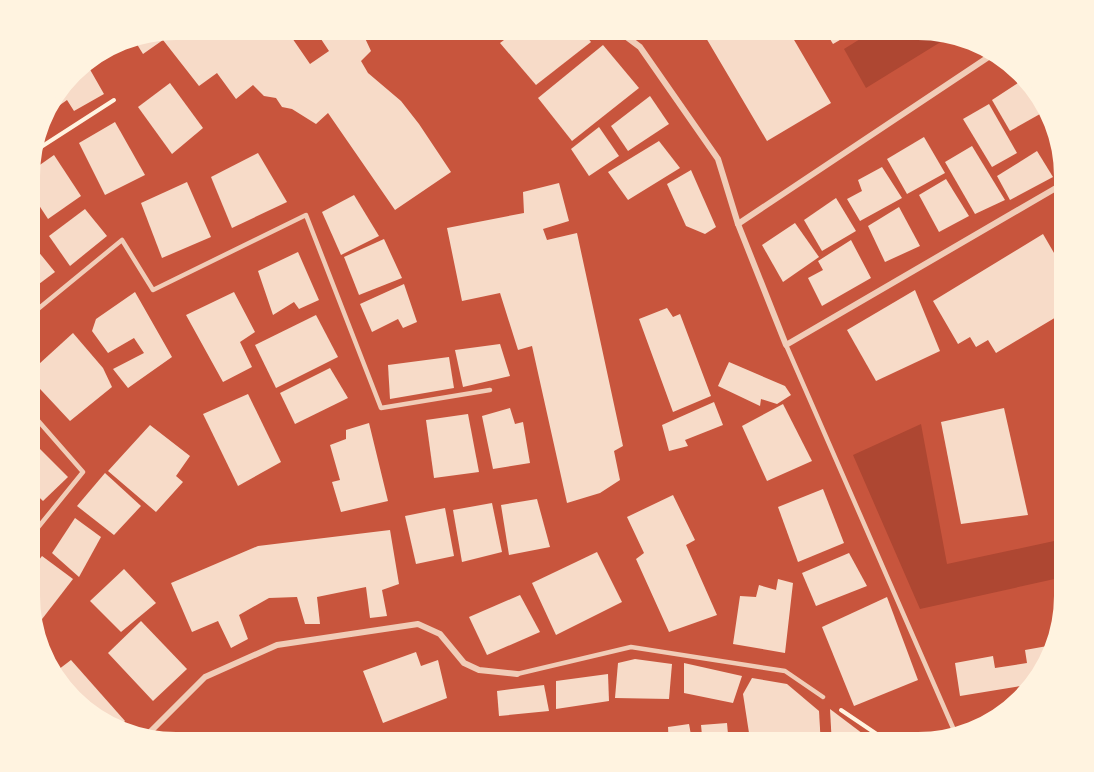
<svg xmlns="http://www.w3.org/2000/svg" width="1094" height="772" font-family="Ubuntu,sans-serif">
  <rect width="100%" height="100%" fill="#c8553d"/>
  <!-- green -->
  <g fill="#ae4732">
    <path d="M881,26H927L952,35L866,88L844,49Z"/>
    <path d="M921,424L947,564L1068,538V576L920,609L853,455Z"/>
  </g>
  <!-- building -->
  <g fill="#f7dbc8">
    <path d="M176,26H269L290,35L310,64L329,51L317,33L330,26H377L378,27L364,36L371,51L361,61L368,73L401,101L419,124L451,172L395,210L328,113L316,124L292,109L282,107L276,98L264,96L253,85L236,99L217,73L199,86L163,40L143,54L130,33Z"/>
    <path d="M523,26H578L591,42L536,85L500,43Z"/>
    <path d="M699,26H803L790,33L831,103L767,141Z"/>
    <path d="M822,26H864L833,44Z"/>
    <path d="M603,45L639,88L572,141L538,98Z"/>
    <path d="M84,59L104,94L74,111L67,100L53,110L47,99L77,63Z"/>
    <path d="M1021,81L1040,114L1010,131L992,100Z"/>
    <path d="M170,83L203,128L172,154L138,107Z"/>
    <path d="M650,96L669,124L628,151L611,126Z"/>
    <path d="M989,104L1017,153L992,167L963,119Z"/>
    <path d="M115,122L145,175L105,195L79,143Z"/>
    <path d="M599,127L619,156L589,176L571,149Z"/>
    <path d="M924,137L945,173L907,194L887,159Z"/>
    <path d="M659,141L680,168L628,200L608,172Z"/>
    <path d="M972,146L1005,200L975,214L945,162Z"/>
    <path d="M1037,151L1053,177L1010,200L997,176Z"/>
    <path d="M258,153L287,202L232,228L211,177Z"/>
    <path d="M54,155L81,196L48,219L27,187V174Z"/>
    <path d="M882,167L902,198L860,221L847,199L862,191L858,180Z"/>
    <path d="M691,170L716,227L705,234L686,226L667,184Z"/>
    <path d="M946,179L969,216L939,232L919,195Z"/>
    <path d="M187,182L211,237L162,258L141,203Z"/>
    <path d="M559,183L569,221L543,229L547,240L577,233L623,446L614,451L620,480L600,493L567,503L532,346L518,350L500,293L462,301L447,228L524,213L523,192Z"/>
    <path d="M354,195L379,236L341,255L322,212Z"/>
    <path d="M836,198L856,231L822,251L804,220Z"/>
    <path d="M899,207L920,246L885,262L868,226Z"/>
    <path d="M85,209L107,236L70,266L49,236Z"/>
    <path d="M27,220L40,243L27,251Z"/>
    <path d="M795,223L819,257L783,282L762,245Z"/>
    <path d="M1043,234L1068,277L1057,284L1068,303V310L996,353L988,340L976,347L970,337L958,344L933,301Z"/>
    <path d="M384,239L402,278L359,295L344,257Z"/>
    <path d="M851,240L871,278L822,306L808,278L823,270L818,261Z"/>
    <path d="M37,250L55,272L27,293V258Z"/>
    <path d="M298,252L319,300L299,309L294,302L273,315L258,271Z"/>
    <path d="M404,284L417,322L403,328L398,319L372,332L360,304Z"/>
    <path d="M915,290L940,351L876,381L847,330Z"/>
    <path d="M135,292L172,357L128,388L113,369L144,353L134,338L108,353L92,331L96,319Z"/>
    <path d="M234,292L255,332L240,342L252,367L223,382L186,315Z"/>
    <path d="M667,308L673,317L680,314L711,396L673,412L639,319Z"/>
    <path d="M316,315L338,357L276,388L255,345Z"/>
    <path d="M73,333L103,368L112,387L70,421L27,375Z"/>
    <path d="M500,344L510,376L463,387L455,350Z"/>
    <path d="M449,357L454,388L390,399L388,365Z"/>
    <path d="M729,362L785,386L791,395L777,404L761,399L760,406L718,386Z"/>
    <path d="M330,368L348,398L295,424L280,393Z"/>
    <path d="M248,394L281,462L238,486L203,414Z"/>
    <path d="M714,402L723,425L685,440L688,446L669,451L662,425Z"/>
    <path d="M783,404L812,461L767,481L742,426Z"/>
    <path d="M510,408L515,424L523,422L530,463L493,469L482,416Z"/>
    <path d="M1004,408L1028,515L961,524L941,422Z"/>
    <path d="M468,414L479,472L434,478L426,420Z"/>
    <path d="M369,423L388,501L341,512L332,482L340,480L330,445L346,439V430Z"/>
    <path d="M150,425L190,456L176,476L183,482L156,512L108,471Z"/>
    <path d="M27,428L39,443L27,456Z"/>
    <path d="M40,449L68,477L43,501L27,486V462Z"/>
    <path d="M105,473L141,506L114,535L77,506Z"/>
    <path d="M823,489L844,543L798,562L778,507Z"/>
    <path d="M673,495L695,540L686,545L717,615L669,632L636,559L644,553L627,517Z"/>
    <path d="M537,499L550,547L509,555L501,505Z"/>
    <path d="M492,503L502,552L462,562L453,510Z"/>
    <path d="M445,508L454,556L416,564L405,516Z"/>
    <path d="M75,518L101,537L79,577L52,553Z"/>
    <path d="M390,530L399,584L382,590L387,616L370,618L366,587L317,597L320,624H305L297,597L269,598L239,615L248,639L231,648L218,621L192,632L171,583L258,546Z"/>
    <path d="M597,552L622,602L556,635L532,583Z"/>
    <path d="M849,553L867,586L816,606L802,573Z"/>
    <path d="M42,556L73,579L39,623L27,613V575Z"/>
    <path d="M124,569L156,603L121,632L90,601Z"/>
    <path d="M778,579L793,583L785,653L733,644L740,596L756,597L759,585L776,590Z"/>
    <path d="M520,595L540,632L487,655L469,617Z"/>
    <path d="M887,597L918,680L854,706L822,627Z"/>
    <path d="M141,621L187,669L153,701L108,653Z"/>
    <path d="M1053,645L1039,683L960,696L955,663L993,656L995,668L1027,663L1025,650Z"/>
    <path d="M416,652L421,666L438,660L447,698L383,723L363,671Z"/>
    <path d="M635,659L672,664L669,699L615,698L618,663Z"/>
    <path d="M71,660L125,721L118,728L84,715L50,676Z"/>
    <path d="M684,663L742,676L733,703L684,693Z"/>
    <path d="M608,674L609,701L556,709V681Z"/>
    <path d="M752,678L787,684L819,711L821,746H751L743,694Z"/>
    <path d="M544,685L549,711L499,716L497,691Z"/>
    <path d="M830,709L879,746H832Z"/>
    <path d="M727,723L729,746H703L701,725Z"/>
    <path d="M689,724L693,746H669L668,727Z"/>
    <path d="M472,732L476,746H413V745Z"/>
    <path d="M655,737L657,746H611L610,745Z"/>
  </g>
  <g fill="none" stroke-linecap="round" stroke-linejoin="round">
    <!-- path -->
    <g stroke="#fff3e0" stroke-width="4">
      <path d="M27,156L114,100"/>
      <path d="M841,710L890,743L905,746"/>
    </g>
    <!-- service -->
    <g stroke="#f1ccb7" stroke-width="4.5">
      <path d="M27,318L122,240L153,290L306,215L381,408L490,390"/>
      <path d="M786,345L957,737"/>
      <path d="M27,541L83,472L27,408"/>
      <path d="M517,674L631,647L785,671L823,697"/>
    </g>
    <!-- minor -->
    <g stroke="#f1ccb7" stroke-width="6">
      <path d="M612,26L640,47L718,159L738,224L786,345L1068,181"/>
      <path d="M738,224L996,52"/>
      <path d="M144,738L205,677L277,645L418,624L440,634L464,663L479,670L517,674"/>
    </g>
  </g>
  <!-- crop -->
  <path d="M0 0H1094V772H0ZM176 36H918A140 140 0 0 1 1058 176V596A140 140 0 0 1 918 736H176A140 140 0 0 1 36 596V176A140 140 0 0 1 176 36Z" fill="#fff3e0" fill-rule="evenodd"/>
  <path fill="none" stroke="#fff3e0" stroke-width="8" d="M176 36H918A140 140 0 0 1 1058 176V596A140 140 0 0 1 918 736H176A140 140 0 0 1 36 596V176A140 140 0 0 1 176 36Z"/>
</svg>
